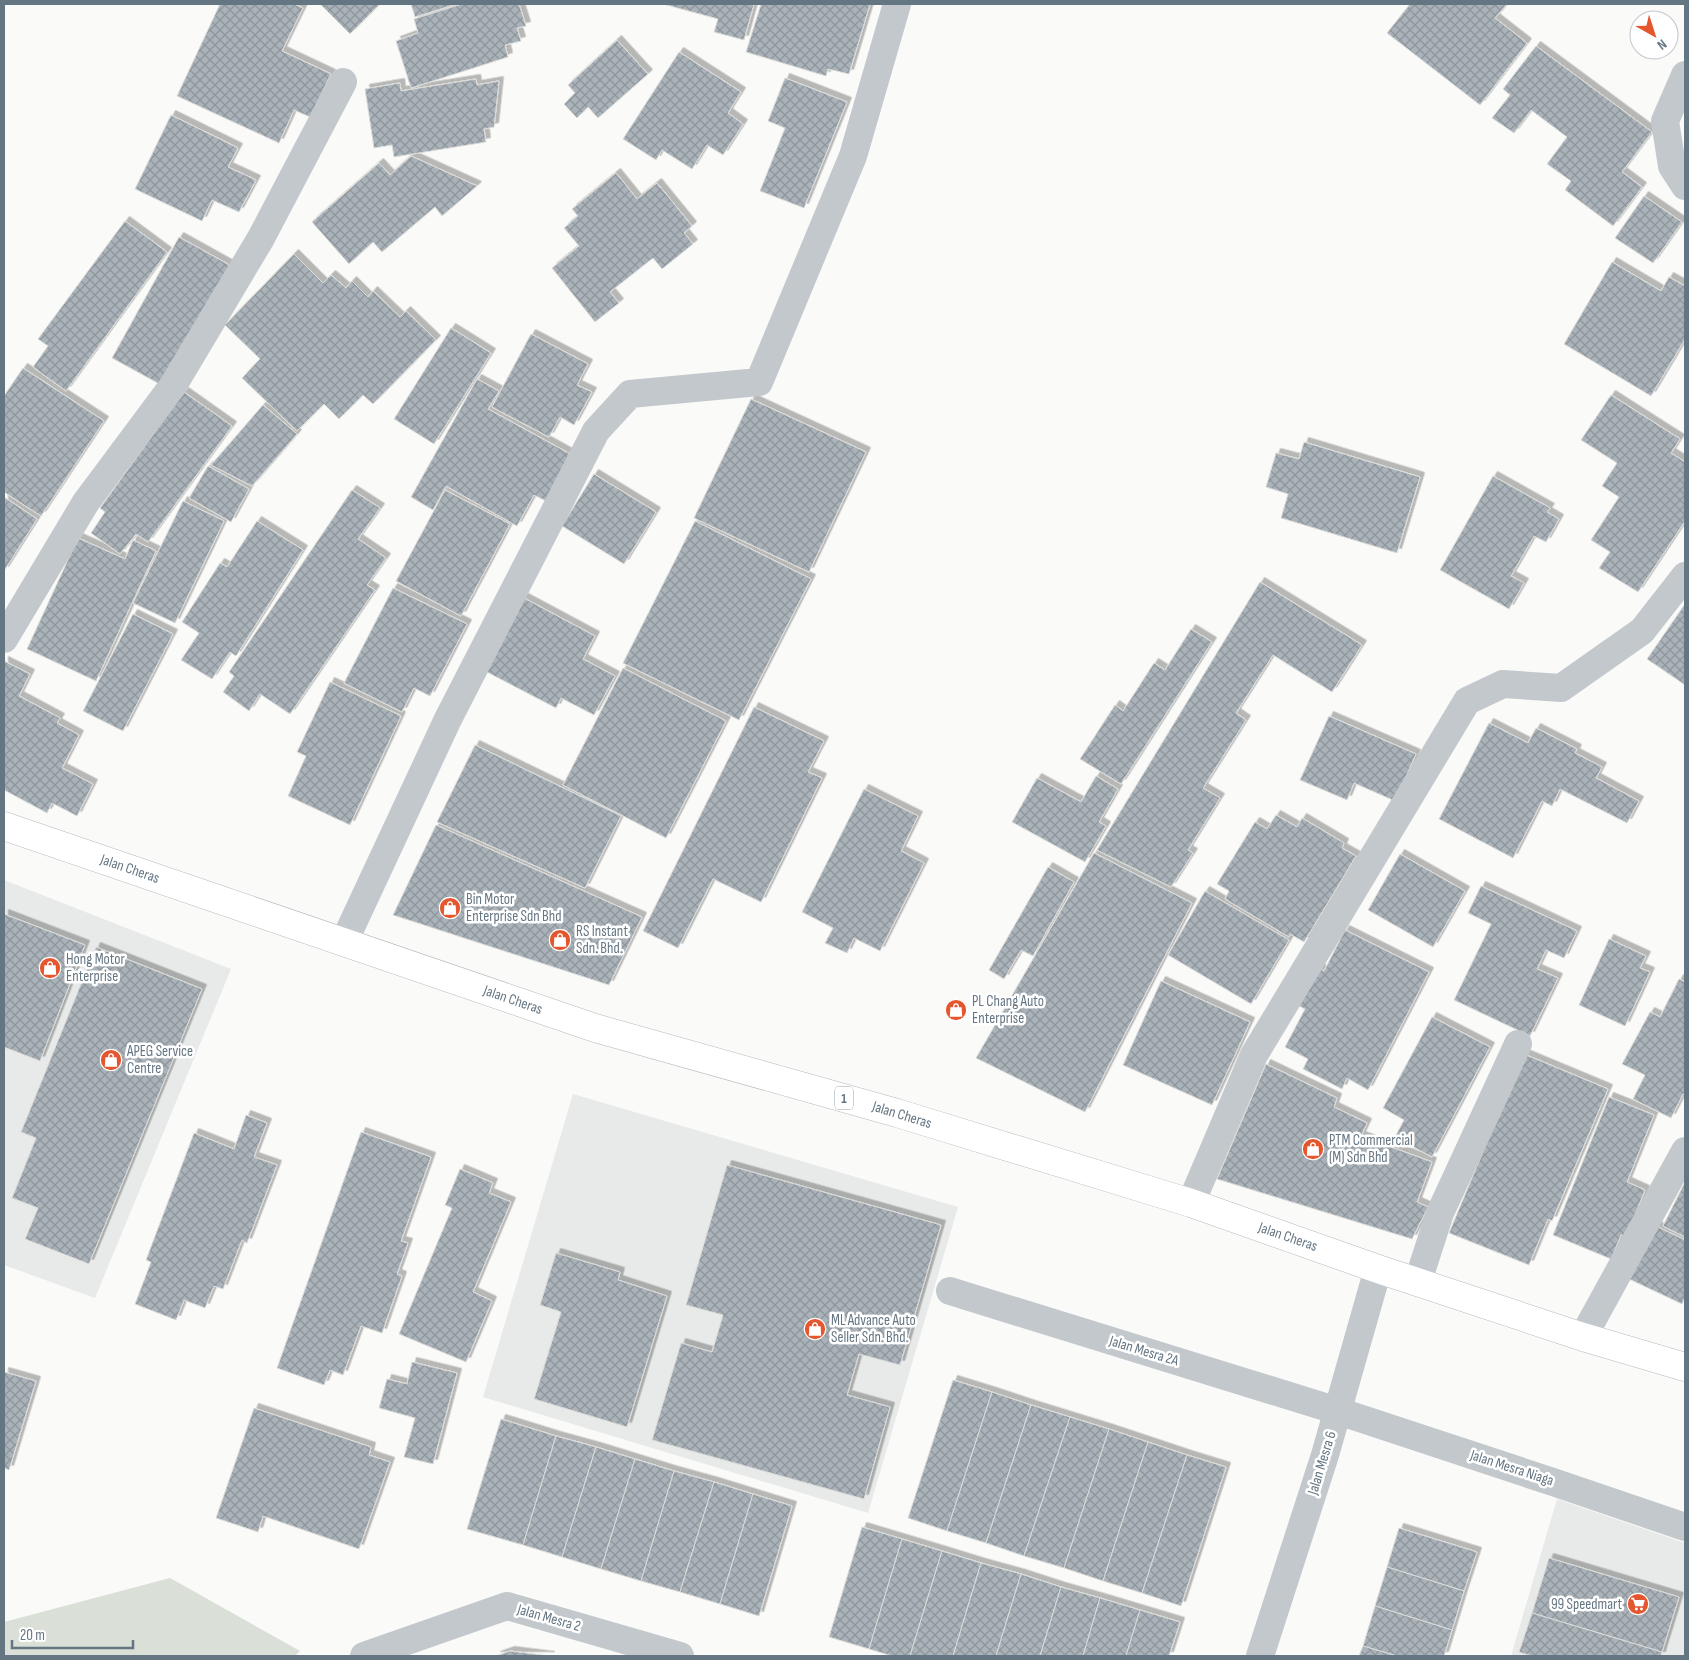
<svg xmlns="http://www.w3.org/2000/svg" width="1689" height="1660" font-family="'Sofia Sans Condensed',sans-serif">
  <defs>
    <pattern id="building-cross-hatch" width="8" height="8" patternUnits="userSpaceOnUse" patternTransform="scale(1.25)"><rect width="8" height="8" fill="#aab3b9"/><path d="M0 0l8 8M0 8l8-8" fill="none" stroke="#8e969c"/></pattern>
    <filter id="shadow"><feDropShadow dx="4.5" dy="-4.5" stdDeviation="0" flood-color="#0004"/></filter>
  </defs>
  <rect width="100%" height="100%" fill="#fafaf8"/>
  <!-- built -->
  <g fill="#e8e9e9">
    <path d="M4,880L231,969L95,1298L4,1265Z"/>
    <path d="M573,1094L958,1207L868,1513L483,1397Z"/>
    <path d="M1557,1499L1685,1543V1656H1511Z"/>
  </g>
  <!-- park -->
  <path fill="#dadfd7" d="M170,1578L300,1651L295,1656H4V1622Z"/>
  <!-- building -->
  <g fill="url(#building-cross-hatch)" stroke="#dcdcda" filter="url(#shadow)">
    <path d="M220,4H294L303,8L282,51L331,74L310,117L294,110L279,143L177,96Z"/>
    <path d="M320,4H380L350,34Z"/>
    <path d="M411,4H456L415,17Z"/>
    <path d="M462,4H519L526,26L517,28L521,41L505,45L508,57L411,88L396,41L418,33L414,19Z"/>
    <path d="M663,4H754L744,40L714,32L718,19Z"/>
    <path d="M761,4H870L849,74L828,69L826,76L746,52Z"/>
    <path d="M1410,4H1507L1495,18L1527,43L1480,105L1387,33Z"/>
    <path d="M617,40L648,74L598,118L588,107L577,118L564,104L575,93L568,85Z"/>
    <path d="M1536,46L1652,132L1622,172L1642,187L1613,226L1565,190L1571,181L1547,164L1567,137L1531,110L1514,133L1492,118L1510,95L1503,89Z"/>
    <path d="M679,52L741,92L728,113L743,124L723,155L707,145L692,169L662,150L656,160L623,139Z"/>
    <path d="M785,78L847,102L804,208L760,191L785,128L768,121Z"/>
    <path d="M476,79L477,85L499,81L494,127L484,129L486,142L394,157L392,145L374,148L365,89L400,83L401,91Z"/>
    <path d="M171,115L238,148L228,167L256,180L239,212L212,200L202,221L135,189Z"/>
    <path d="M411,156L477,186L442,216L435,207L382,252L373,242L349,264L312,222L379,163L390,175Z"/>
    <path d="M616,173L637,199L657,183L692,226L684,233L693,244L662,269L653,258L610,292L619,303L595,322L552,268L579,246L564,228L578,216L572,209Z"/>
    <path d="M1644,196L1682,222L1653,263L1615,238Z"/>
    <path d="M125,221L167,252L66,391L33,367L48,346L38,339Z"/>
    <path d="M179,237L233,267L165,387L112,358Z"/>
    <path d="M294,254L323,283L331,275L346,288L352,281L368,297L373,291L400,317L406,311L436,340L373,404L363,395L339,419L324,404L297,431L242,378L260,359L225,325Z"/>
    <path d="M1612,262L1661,291L1669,277L1685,286V339L1651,396L1564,344Z"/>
    <path d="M451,328L491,353L434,444L394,419Z"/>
    <path d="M531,334L588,364L577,385L592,392L574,425L560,417L549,437L492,407Z"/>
    <path d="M23,368L104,421L41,516L4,492V396Z"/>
    <path d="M477,379L499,391L488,409L572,455L546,501L534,495L517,526L446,486L433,510L411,497Z"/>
    <path d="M184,392L232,426L148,542L136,534L120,554L91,533L105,512L100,508Z"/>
    <path d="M1611,395L1680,439L1671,453L1685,462V521L1638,592L1599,568L1610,552L1591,540L1619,497L1602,486L1617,463L1581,440Z"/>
    <path d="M751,399L866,452L809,572L694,518Z"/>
    <path d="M263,405L297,434L252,486L211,465Z"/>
    <path d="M1304,442L1420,477L1397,553L1281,518L1288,494L1266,487L1276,453L1299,459Z"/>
    <path d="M208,466L249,489L231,522L189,498Z"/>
    <path d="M594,474L656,512L624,564L562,526Z"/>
    <path d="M1493,476L1550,508L1547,512L1559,519L1546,542L1534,536L1511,576L1524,583L1509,609L1440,570Z"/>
    <path d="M352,490L380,508L358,539L386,558L367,585L375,590L290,714L260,694L249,711L223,692L234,676L229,672Z"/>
    <path d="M445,490L510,524L461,616L396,581Z"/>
    <path d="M4,497L37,519L4,571Z"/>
    <path d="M183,501L224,521L175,623L133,603Z"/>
    <path d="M257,521L303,550L236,656L230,652L212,679L181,660L199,633L182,622L220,563L227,567Z"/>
    <path d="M695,521L811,579L739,720L623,663Z"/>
    <path d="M78,538L125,559L133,540L156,551L96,681L27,649Z"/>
    <path d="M1260,582L1362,645L1332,692L1273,655L1236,713L1246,720L1203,788L1220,798L1188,850L1193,853L1171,887L1097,850Z"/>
    <path d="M393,588L467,624L430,696L414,688L402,712L344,683Z"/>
    <path d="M522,597L595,636L583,659L615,676L594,715L561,698L556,708L483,670Z"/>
    <path d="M1685,604V685L1647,659Z"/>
    <path d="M133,614L173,634L123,731L83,711Z"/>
    <path d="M1191,629L1212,642L1121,784L1080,759L1115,705L1123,711L1154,663L1165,670Z"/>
    <path d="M4,661L30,674L19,696L60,718L57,723L79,735L62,768L93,784L77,816L52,803L47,813L4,790Z"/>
    <path d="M623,668L726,721L666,838L563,785Z"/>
    <path d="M330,682L401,716L350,825L288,796L306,756L297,752Z"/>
    <path d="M754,707L824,741L808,772L822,778L761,902L713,879L678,948L643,931Z"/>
    <path d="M1329,716L1416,754L1395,801L1354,783L1347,800L1300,780Z"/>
    <path d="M1489,723L1528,743L1536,728L1577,749L1575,753L1602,767L1596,778L1639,801L1627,823L1560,789L1552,806L1542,801L1513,858L1439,819Z"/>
    <path d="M475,745L621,816L585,888L437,822Z"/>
    <path d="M1096,776L1118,789L1099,822L1106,826L1085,862L1012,822L1037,778L1081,802Z"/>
    <path d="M864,789L918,816L901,851L924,863L880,951L854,938L847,953L825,943L833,928L802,912Z"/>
    <path d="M1276,815L1297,827L1302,818L1344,843L1342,848L1356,856L1304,942L1290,934L1289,937L1225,899L1229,891L1217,884L1255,822L1267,829Z"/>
    <path d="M436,825L642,917L609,985L393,915Z"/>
    <path d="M1094,853L1192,903L1085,1112L976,1058Z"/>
    <path d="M1400,854L1465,891L1433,947L1368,910Z"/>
    <path d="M1048,867L1074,882L1033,956L1021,950L1004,979L989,970Z"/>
    <path d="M1481,886L1577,931L1564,958L1546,950L1537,969L1558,978L1530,1036L1454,1000L1491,924L1468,913Z"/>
    <path d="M1205,891L1289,940L1251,1004L1168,955Z"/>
    <path d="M4,914L85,945L40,1061L4,1047Z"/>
    <path d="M1345,930L1429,972L1368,1090L1347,1078L1342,1089L1303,1069L1308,1059L1285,1047L1305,1009L1295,1004L1315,966L1324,971Z"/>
    <path d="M1609,939L1646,956L1640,968L1650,972L1625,1026L1579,1005Z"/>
    <path d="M96,947L202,989L89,1264L25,1239L38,1208L12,1198L36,1138L21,1132Z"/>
    <path d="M1679,979L1685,982V1095L1683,1094L1671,1118L1633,1099L1645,1075L1622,1064L1650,1012L1660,1017Z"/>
    <path d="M1161,981L1250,1022L1212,1105L1123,1065Z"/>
    <path d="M1432,1017L1490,1047L1432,1157L1395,1137L1404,1120L1383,1108Z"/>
    <path d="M1524,1054L1608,1089L1552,1221L1548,1219L1529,1265L1449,1233Z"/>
    <path d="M1266,1064L1337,1098L1334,1107L1367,1123L1361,1136L1432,1162L1417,1202L1428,1207L1412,1239L1217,1179Z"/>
    <path d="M1609,1097L1654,1115L1627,1182L1645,1190L1626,1237L1621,1235L1611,1259L1553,1235Z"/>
    <path d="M246,1115L267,1123L254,1157L277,1165L247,1243L242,1240L223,1289L214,1286L205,1308L184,1300L176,1320L135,1304L151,1262L146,1260L194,1133L234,1149Z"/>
    <path d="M361,1132L431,1157L401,1241L408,1243L397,1274L402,1276L382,1333L361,1326L343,1375L330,1370L324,1385L277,1368Z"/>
    <path d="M727,1165L941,1225L900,1365L859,1354L847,1395L890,1407L864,1499L652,1440L681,1343L712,1352L723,1315L686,1305Z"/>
    <path d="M460,1169L493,1183L489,1193L511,1202L473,1292L492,1301L466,1362L399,1334L452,1208L445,1205Z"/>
    <path d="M1685,1182V1237L1663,1226Z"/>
    <path d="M1656,1226L1685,1240V1297L1682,1304L1629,1279Z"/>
    <path d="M556,1253L620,1272L618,1280L667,1296L627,1427L534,1399L561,1312L540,1305Z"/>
    <path d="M412,1362L457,1373L433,1464L404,1457L415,1418L379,1408L387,1379L407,1384Z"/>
    <path d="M4,1372L36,1381L9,1470L4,1468Z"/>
    <path d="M953,1380L992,1392L947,1531L908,1518Z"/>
    <path d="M992,1392L1031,1405L986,1543L947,1531Z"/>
    <path d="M1031,1405L1070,1417L1024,1556L986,1543Z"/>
    <path d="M254,1408L371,1447L369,1455L390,1462L359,1549L263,1516L258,1532L216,1518Z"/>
    <path d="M1070,1417L1109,1429L1064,1568L1024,1556Z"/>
    <path d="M501,1419L556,1436L523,1545L467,1529Z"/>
    <path d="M1109,1429L1148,1442L1103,1581L1064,1568Z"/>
    <path d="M556,1436L596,1447L562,1557L523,1545Z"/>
    <path d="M1148,1442L1187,1455L1142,1593L1103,1581Z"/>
    <path d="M596,1447L635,1459L601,1569L562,1557Z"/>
    <path d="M1187,1455L1226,1467L1181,1606L1142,1593Z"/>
    <path d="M635,1459L674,1471L641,1581L601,1569Z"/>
    <path d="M674,1471L714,1482L680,1592L641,1581Z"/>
    <path d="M714,1482L753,1494L720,1604L680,1592Z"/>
    <path d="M753,1494L792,1506L759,1616L720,1604Z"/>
    <path d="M862,1527L902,1539L869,1649L829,1637Z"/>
    <path d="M1399,1528L1477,1552L1464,1591L1387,1567Z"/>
    <path d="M902,1539L942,1551L910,1656H892L869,1649Z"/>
    <path d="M942,1551L981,1563L953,1656H910Z"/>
    <path d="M1549,1558L1679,1597L1662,1652L1532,1613Z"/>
    <path d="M981,1563L1021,1574L996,1656H953Z"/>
    <path d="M1387,1567L1464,1591L1452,1630L1375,1606Z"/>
    <path d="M1021,1574L1061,1587L1040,1656H996Z"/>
    <path d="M1061,1587L1100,1598L1083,1656H1040Z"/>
    <path d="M1100,1598L1140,1610L1126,1656H1083Z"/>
    <path d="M1375,1606L1452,1630L1444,1656H1397L1363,1646Z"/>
    <path d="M1140,1610L1180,1622L1169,1656H1126Z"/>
    <path d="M1532,1613L1662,1652L1661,1656H1532L1519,1652Z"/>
    <path d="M1363,1646L1397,1656H1359Z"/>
    <path d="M510,1651L550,1656H496Z"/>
  </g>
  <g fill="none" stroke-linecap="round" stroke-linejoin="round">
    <!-- major casing -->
    <g stroke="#b5babe" stroke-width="29">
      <path id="major" d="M4,826L595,1028L897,1113L1191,1203L1378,1269L1583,1337L1685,1367"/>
    </g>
    <!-- minor -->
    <g stroke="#c3c8cc" stroke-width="28">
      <path d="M1685,75L1665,121L1672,166L1685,186"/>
      <path d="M4,639L86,502L174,384L261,238L343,82"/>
      <path d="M344,942L448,719L596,431L630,394L759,382L853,156L897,4"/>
      <path d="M1191,1203L1254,1055L1467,701L1503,684L1561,688L1642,631L1685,576"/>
      <path d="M1418,1281L1440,1213L1518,1044"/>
      <path d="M950,1291L1338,1411L1553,1482L1685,1527"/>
      <path d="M1583,1337L1685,1151"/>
      <path d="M364,1656L507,1606L680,1656"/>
      <path d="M1260,1656L1325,1455L1378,1269"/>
    </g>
    <!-- major -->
    <use href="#major" stroke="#fff" stroke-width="28"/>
  </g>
  <!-- icons -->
  <defs>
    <g id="shop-disc" transform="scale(1.125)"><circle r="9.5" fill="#e4572e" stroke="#fff"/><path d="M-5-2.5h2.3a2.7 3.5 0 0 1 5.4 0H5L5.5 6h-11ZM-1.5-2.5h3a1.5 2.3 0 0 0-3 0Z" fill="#fff"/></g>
    <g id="supermarket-disc" transform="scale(1.125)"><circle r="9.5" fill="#e4572e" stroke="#fff"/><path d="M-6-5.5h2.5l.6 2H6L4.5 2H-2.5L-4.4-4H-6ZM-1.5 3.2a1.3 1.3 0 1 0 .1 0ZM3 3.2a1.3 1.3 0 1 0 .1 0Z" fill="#fff"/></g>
  </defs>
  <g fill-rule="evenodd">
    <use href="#shop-disc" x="450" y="908"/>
    <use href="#shop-disc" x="560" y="940"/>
    <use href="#shop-disc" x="50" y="968"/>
    <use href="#shop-disc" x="956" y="1010"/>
    <use href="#shop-disc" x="111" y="1060"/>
    <use href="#shop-disc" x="1313" y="1149"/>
    <use href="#shop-disc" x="815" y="1329"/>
    <use href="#supermarket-disc" x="1638" y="1604"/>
  </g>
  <g text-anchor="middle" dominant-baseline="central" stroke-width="5" stroke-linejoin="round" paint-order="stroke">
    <!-- shield labels -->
    <rect fill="#fff" stroke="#939fa8" stroke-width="1" x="835" y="1086.5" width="18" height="23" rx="4"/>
    <g font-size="14" font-weight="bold" fill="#657683">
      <text x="844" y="1098">1</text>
    </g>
    <!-- street labels -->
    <g font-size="15" fill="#657683" stroke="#fff">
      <text transform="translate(130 869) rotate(19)">Jalan Cheras</text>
      <text transform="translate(513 1000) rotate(19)">Jalan Cheras</text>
      <text transform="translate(902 1115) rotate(17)">Jalan Cheras</text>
      <text transform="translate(1288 1237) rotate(19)">Jalan Cheras</text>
      <text transform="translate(1144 1351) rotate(17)">Jalan Mesra 2A</text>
      <text transform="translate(1322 1463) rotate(-73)">Jalan Mesra 6</text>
      <text transform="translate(1512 1468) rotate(18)">Jalan Mesra Niaga</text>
      <text transform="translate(549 1618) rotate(16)">Jalan Mesra 2</text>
    </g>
    <!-- poi labels -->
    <g font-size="15" fill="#657683" stroke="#fff" text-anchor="start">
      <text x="466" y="899">Bin Motor<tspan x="466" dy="17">Enterprise Sdn Bhd</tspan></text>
      <text x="576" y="931">RS Instant<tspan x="576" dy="17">Sdn. Bhd.</tspan></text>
      <text x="66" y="959">Hong Motor<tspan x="66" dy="17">Enterprise</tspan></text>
      <text x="972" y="1001">PL Chang Auto<tspan x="972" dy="17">Enterprise</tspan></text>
      <text x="127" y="1051">APEG Service<tspan x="127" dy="17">Centre</tspan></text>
      <text x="1329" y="1140">PTM Commercial<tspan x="1329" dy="17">(M) Sdn Bhd</tspan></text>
      <text x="831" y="1320">ML Advance Auto<tspan x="831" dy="17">Seller Sdn. Bhd.</tspan></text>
      <text x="1622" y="1604" text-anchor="end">99 Speedmart</text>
    </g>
  </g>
  <!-- border -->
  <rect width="1689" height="1660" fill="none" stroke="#657683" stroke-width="10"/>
  <!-- north arrow -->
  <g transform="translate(1654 35) rotate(141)"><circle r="24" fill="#ffffff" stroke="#c1c8cd"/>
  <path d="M0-4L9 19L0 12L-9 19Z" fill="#e4572e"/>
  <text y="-8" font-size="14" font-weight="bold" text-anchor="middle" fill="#657683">N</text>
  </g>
  <!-- scale -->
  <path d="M12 1640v8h121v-8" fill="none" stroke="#657683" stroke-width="2.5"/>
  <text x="20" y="1640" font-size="15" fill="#657683" stroke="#ffffff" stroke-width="4" paint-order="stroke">20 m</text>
</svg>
